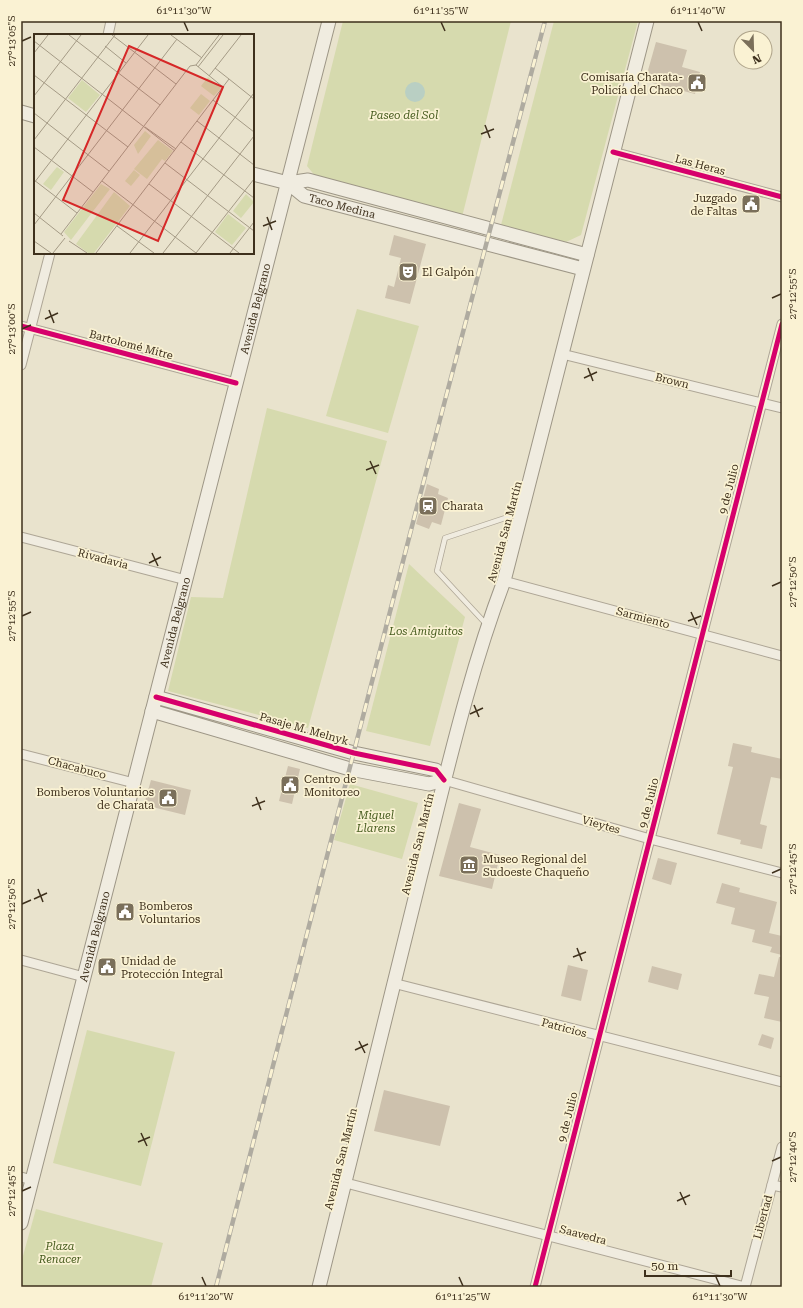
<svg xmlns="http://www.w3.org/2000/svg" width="803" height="1308" font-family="'Roboto Serif',serif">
  <rect width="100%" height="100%" fill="#e9e3cd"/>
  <!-- green -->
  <g fill="#d6daae">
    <path d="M343,21H511L462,217L316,177L307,166Z"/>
    <path d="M554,21H638L581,235L566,242L501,225Z"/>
    <path d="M357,309L419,326L388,433L326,416Z"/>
    <path d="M267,408L387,441L308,728L168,691L191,597L223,598Z"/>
    <path d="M409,564L465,617L430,746L366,731Z"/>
    <path d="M350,784L418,803L402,859L334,840Z"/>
    <path d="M87,1030L175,1052L141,1186L53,1163Z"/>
    <path d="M36,1209L163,1243L151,1287H21V1263Z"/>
  </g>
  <!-- water -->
  <circle fill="#b9cfc3" cx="415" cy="92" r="10"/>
  <!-- building -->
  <g fill="#cdc1ad">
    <path d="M656,42L687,50L682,67L700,72L695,94L645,81Z"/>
    <path d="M394,235L426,244L410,304L385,298L388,285L394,287L401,258L389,255Z"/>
    <path d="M427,484L439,489L438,494L448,498L441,525L432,522L429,529L416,524Z"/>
    <path d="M733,743L752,747L751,752L782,759V779L771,777L760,824L767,826L762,849L740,844L741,840L717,834L733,767L728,766Z"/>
    <path d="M288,766L300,769L292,804L279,801Z"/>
    <path d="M151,780L191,790L185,815L144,805Z"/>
    <path d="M459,803L481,809L470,847L500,855L492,889L439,876Z"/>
    <path d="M658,858L677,863L671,885L652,879Z"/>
    <path d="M722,883L740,888L739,892L777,902L769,933L782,936V955L770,952L772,947L752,942L755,930L731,924L735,908L716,903Z"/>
    <path d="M779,957H782V1022L764,1018L769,997L754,994L759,974L774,977Z"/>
    <path d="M568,965L588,970L581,1001L561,996Z"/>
    <path d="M652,966L682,974L678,990L648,982Z"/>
    <path d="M762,1034L774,1038L771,1049L758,1045Z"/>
    <path d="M384,1090L450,1106L440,1146L374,1131Z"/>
  </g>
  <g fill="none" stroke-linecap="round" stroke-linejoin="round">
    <!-- lane casing -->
    <g stroke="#aea696" stroke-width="6">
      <path id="lane" d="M487,625L437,571L445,538L520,513"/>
    </g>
    <!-- street casing -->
    <g stroke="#aea696" stroke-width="11">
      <g id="street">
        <path d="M108,35L111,21"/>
        <path d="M613,152L782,197"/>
        <path d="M21,326L236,383"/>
        <path d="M562,354L782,408"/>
        <path d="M21,365L50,253"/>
        <path d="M21,537L186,580"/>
        <path d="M504,581L782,656"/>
        <path d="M21,754L134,783"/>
        <path d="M444,780L650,839L782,873"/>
        <path d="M21,960L84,977"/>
        <path d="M393,983L782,1082"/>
        <path d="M21,1177L32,1180"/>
        <path d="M346,1183L745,1287"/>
        <path d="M772,1185L782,1187"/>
        <path d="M535,1287L782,324"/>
        <path d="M745,1287L782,1147"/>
      </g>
    </g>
    <!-- secondary casing -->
    <g stroke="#9d9686" stroke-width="15">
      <g id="secondary">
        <path d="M21,112L35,116"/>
        <path d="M253,174L288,183L308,180L587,255"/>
        <path id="s1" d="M288,183L304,196L583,269"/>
        <path d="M152,711L350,769L429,784L444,780L436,770L354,753L156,697"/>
        <path id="s2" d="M21,1223L329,21"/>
        <path d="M319,1287C354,1150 387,1012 421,874C446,776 468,676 504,581L647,21"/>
      </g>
    </g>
    <!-- lane -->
    <use href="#lane" stroke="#f0ece0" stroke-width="4.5"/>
    <!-- street -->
    <use href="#street" stroke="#f0ece0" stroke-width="9"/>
    <!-- secondary -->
    <use href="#secondary" stroke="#f0ece0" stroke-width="13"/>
    <!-- rail casing -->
    <g stroke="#afaba0" stroke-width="4.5">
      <path id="rail" d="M216,1287L418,503L545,21"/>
    </g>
    <!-- rail -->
    <use href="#rail" stroke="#faf2d3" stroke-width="3" stroke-dasharray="9" stroke-linecap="butt"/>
    <!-- cycleway casing -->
    <g stroke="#faf2d3" stroke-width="8">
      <g id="cycleway">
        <path d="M613,152L782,197"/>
        <path d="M21,326L236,383"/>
        <path d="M156,697L354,753L436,770L444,780"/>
        <path d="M535,1287L782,324"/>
      </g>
    </g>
    <!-- cycleway -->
    <use href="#cycleway" stroke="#d6006c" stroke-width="5"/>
  </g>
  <!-- ticks -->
  <path fill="none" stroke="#3e301c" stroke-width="1.5" d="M184,22L188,31M441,22L445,31M698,22L702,31M22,41L31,37M485,125L490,138M481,134L494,129M267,217L272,230M263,226L276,221M772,298L781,294M49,310L54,323M45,319L58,313M22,329L31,325M588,368L593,381M584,378L597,372M370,461L376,474M366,470L379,465M152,553L158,566M149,563L161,557M772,586L781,582M691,612L697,625M22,616L31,612M688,621L701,616M474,705L479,717M470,714L483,708M256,797L261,810M252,806L265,801M772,873L781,869M38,889L43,902M34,899L47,893M22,904L31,900M577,948L582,961M573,957L586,952M359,1041L365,1053M355,1050L368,1044M141,1133L147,1146M138,1142L150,1137M772,1161L781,1157M22,1191L31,1187M680,1192L686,1205M677,1201L690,1195M202,1277L206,1286M459,1277L463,1286M716,1277L720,1286"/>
  <!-- icons -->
  <defs>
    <g id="civic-square" transform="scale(1)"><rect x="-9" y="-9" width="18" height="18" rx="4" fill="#7a6f5a" stroke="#faf2d3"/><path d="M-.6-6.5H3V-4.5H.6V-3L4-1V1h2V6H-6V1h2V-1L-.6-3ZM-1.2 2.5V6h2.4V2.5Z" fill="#fff"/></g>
    <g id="theatre-square" transform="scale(1)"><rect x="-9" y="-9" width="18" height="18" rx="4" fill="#7a6f5a" stroke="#faf2d3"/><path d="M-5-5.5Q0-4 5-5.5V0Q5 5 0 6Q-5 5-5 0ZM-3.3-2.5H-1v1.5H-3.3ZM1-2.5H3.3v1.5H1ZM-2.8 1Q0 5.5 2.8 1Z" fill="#fff"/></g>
    <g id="station-square" transform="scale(1)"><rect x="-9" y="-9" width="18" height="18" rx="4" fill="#7a6f5a" stroke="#faf2d3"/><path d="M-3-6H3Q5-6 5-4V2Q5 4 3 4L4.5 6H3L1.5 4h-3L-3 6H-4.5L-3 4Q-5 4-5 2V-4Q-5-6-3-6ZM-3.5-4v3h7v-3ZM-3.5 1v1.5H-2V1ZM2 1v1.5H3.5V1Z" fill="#fff"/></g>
    <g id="museum-square" transform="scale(1)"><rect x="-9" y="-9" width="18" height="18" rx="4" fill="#7a6f5a" stroke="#faf2d3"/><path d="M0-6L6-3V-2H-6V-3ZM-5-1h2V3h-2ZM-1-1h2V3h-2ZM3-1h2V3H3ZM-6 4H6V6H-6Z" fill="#fff"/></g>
  </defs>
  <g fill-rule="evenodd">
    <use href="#civic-square" x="697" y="83"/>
    <use href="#civic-square" x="751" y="204"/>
    <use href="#theatre-square" x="408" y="272"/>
    <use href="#station-square" x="428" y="506"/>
    <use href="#civic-square" x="290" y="785"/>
    <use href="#civic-square" x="168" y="798"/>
    <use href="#museum-square" x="469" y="865"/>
    <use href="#civic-square" x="125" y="912"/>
    <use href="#civic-square" x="107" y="967"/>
  </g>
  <g text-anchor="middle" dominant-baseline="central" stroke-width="3.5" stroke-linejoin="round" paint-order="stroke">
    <!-- poi labels -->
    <g font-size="11" fill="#3e301c" stroke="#faf2d3" text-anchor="start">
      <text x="683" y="77" text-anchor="end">Comisaría Charata-<tspan x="683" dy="13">Policía del Chaco</tspan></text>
      <text x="737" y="198" text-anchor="end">Juzgado<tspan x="737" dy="13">de Faltas</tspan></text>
      <text x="422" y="272">El Galpón</text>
      <text x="442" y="506">Charata</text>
      <text x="304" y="779">Centro de<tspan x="304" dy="13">Monitoreo</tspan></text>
      <text x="154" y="792" text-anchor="end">Bomberos Voluntarios<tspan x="154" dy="13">de Charata</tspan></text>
      <text x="483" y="859">Museo Regional del<tspan x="483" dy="13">Sudoeste Chaqueño</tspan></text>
      <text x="139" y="906">Bomberos<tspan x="139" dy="13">Voluntarios</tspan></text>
      <text x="121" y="961">Unidad de<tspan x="121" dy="13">Protección Integral</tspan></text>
    </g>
    <!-- park labels -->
    <g font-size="11" font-style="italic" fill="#485d20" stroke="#faf2d3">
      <text x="404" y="115">Paseo del Sol</text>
      <text x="426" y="631">Los Amiguitos</text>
      <text x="376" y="815">Miguel<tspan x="376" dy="13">Llarens</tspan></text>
      <text x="60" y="1246">Plaza<tspan x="60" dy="13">Renacer</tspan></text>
    </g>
    <!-- street labels -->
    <g font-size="11" fill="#3e301c" stroke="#faf2d3">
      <text transform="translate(700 165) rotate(15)">Las Heras</text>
      <text stroke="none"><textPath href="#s1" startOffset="60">Taco Medina</textPath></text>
      <text stroke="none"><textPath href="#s2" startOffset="944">Avenida Belgrano</textPath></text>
      <text transform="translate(131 345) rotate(15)">Bartolomé Mitre</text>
      <text transform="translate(672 381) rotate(14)">Brown</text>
      <text transform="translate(729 489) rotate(-76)">9 de Julio</text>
      <text transform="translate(505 532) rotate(-75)">Avenida San Martín</text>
      <text transform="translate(103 559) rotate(15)">Rivadavia</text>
      <text transform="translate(643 618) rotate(15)">Sarmiento</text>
      <text stroke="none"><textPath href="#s2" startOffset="620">Avenida Belgrano</textPath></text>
      <text transform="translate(304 729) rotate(16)">Pasaje M. Melnyk</text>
      <text transform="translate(77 768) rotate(15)">Chacabuco</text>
      <text transform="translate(649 803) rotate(-76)">9 de Julio</text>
      <text transform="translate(601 825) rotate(16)">Vieytes</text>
      <text transform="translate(418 844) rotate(-76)">Avenida San Martín</text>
      <text stroke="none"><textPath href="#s2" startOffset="296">Avenida Belgrano</textPath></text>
      <text transform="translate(564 1028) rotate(15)">Patricios</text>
      <text transform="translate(568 1117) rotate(-76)">9 de Julio</text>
      <text transform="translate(341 1159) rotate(-76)">Avenida San Martín</text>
      <text transform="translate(763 1217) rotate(-75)">Libertad</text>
      <text transform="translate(583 1235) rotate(15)">Saavedra</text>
    </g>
  </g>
  <!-- overview -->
  <g transform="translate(34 34)">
    <rect width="220" height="220" fill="#e9e3cd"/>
    <path d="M174,43L187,54L180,62L167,52ZM48,46L66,61L52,78L34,64ZM167,60L176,67L165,81L156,74ZM111,97L117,102L104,120L100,111ZM124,106L139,117L131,127L128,125L113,145L100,135ZM23,133L30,138L17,156L9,150ZM100,136L106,141L97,152L91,147ZM67,150L76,155L37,206L30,198ZM80,158L96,172L60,219H54L42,210ZM212,160L220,168L207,184L199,177ZM194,180L212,194L198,211L181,198Z" fill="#d6daae"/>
    <path fill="none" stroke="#a59b86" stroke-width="1" d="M35,1L126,71M78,1L142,50M137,1L168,24M0,7L141,117M71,12L92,29M0,19L14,1M162,31L185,1M164,33L189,1M181,34L195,45M0,41L94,113M175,42L207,1M0,62L47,1M179,66L220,98M0,79L75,137M163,87L220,131M111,93L142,115M0,106L81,1M147,108L220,164M0,113L59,158M131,129L220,197M0,146L43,179M68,147L162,219M0,149L114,1M115,150L205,219M0,179L29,202M0,191L143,5M83,192L120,219M27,200L156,32L162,31L189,53M0,207L17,219M35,207L53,219M19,219L31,204M62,219L195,45L220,65M96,219L220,59M129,219L220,102M162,219L220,145M196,219L220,188"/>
    <path fill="#d62828" fill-opacity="0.15" stroke="#d62828" stroke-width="2" d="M95,12L189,53L124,207L29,166Z"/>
    <rect width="220" height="220" fill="none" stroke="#3e301c" stroke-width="2"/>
  </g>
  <!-- border -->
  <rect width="803" height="1308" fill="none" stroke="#faf2d3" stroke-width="44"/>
  <!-- north arrow -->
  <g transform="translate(753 50) rotate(157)"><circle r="19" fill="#faf2d3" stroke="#afa48a"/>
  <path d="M0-3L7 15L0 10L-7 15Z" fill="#7a6f5a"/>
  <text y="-6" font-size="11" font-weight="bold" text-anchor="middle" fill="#3e301c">N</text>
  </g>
  <!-- scale -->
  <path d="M645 1270v6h86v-6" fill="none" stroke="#3e301c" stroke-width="2"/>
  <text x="651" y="1270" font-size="12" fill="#3e301c" stroke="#faf2d3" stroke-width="3" paint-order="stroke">50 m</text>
  <rect x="22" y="22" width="759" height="1264" fill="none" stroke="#3e301c" stroke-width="1.5"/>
  <g font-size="10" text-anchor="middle" fill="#3e301c">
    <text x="184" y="14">61°11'30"W</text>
    <text x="441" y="14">61°11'35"W</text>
    <text x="698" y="14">61°11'40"W</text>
    <text transform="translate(11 41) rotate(-90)" y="4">27°13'05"S</text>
    <text transform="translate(792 294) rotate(-90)" y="4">27°12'55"S</text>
    <text transform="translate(11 329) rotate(-90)" y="4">27°13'00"S</text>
    <text transform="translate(792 582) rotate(-90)" y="4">27°12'50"S</text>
    <text transform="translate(11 616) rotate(-90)" y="4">27°12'55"S</text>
    <text transform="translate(792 869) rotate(-90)" y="4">27°12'45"S</text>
    <text transform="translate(11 904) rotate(-90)" y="4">27°12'50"S</text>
    <text transform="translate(792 1157) rotate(-90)" y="4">27°12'40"S</text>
    <text transform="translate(11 1191) rotate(-90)" y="4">27°12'45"S</text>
    <text x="206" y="1300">61°11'20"W</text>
    <text x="463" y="1300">61°11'25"W</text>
    <text x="720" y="1300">61°11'30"W</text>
  </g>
</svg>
